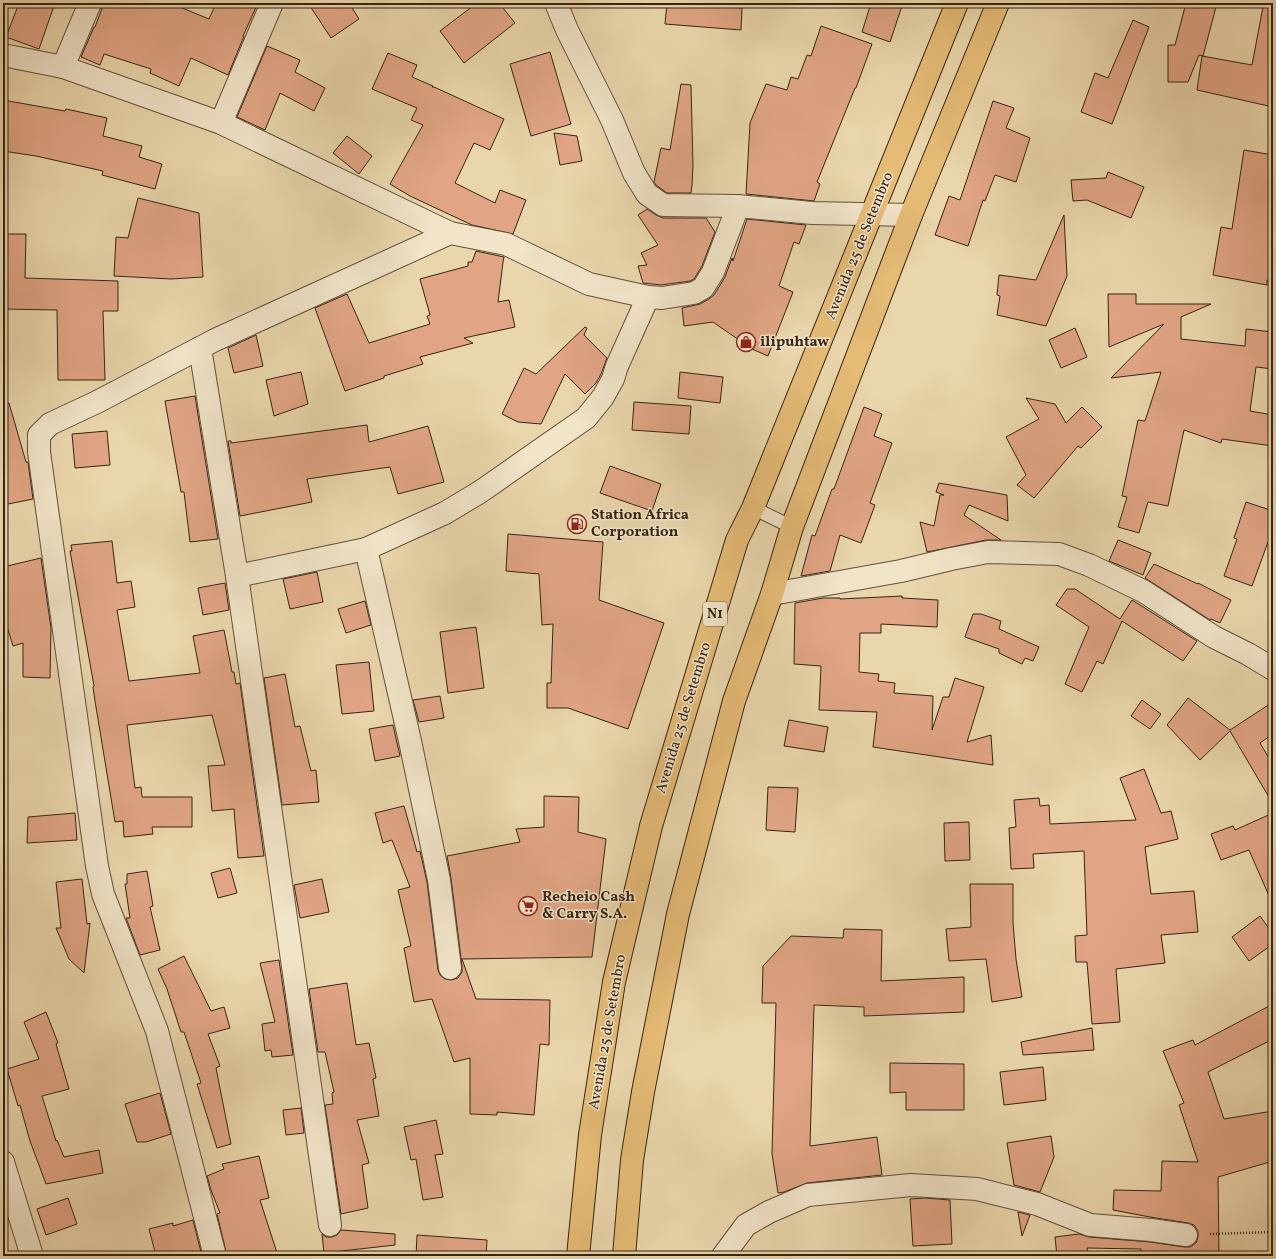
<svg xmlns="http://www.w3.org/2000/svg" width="1276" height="1259" font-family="Vollkorn,serif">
  <rect width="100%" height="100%" fill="#ead6ac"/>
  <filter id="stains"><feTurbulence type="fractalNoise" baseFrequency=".005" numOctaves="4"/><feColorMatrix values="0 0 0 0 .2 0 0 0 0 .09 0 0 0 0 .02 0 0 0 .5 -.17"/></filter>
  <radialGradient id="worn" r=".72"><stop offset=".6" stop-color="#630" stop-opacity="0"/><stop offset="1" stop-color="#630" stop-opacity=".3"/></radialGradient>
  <!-- building -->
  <g fill="#e1a585" stroke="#352513">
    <path d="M19,3H55L39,49L6,37Z"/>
    <path d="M104,3H170L209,19L216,3H258L243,36H244L228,75L191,58L179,86L150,73L151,69L104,54L100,65L81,57L94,27H95Z"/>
    <path d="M308,3H349L359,19L331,38Z"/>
    <path d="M477,3H499L515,23L464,63L440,31Z"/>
    <path d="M667,3L742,8L741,30L665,24Z"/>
    <path d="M871,3H903L890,42L862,32Z"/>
    <path d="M1186,3H1217L1203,56L1199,55L1188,82H1168V45H1175Z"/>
    <path d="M1263,7L1273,8V107L1197,90L1202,56L1252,65Z"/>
    <path d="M1133,20L1149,27L1112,124L1081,112L1095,73L1108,78Z"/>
    <path d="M821,26L872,44L856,88H855L817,182L820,184L814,201L746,194L750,123L766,84L787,90L791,77L798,79L807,55L811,56Z"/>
    <path d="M267,46L300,60L295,72L325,88L314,111L280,93L265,130L237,117Z"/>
    <path d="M550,52L571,124L531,136L510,64Z"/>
    <path d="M388,53L417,65L412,77L433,86L432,87H434L504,119L490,150L474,143L455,183L495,203L500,190L526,200L513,234L472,225L410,196L390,184L423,125L411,120L417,108L372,89Z"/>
    <path d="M681,84L691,85L693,166L692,185L691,193H667L656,185L654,182L661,148L670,150Z"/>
    <path d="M3,100L65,111L66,109L107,118L103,136L142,146L139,157L162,164L155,189L102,175L103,171L36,156L3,151Z"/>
    <path d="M993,101L1014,108L1006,128L1030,138L1016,182L995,175L985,201L983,200L968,246L935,235L949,196L960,200Z"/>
    <path d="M554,133L577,136L582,161L560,165Z"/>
    <path d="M347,136L372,156L359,174L333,153Z"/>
    <path d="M1244,150L1273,155L1268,183L1273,184V281L1267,280V285L1213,275L1221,227L1232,229Z"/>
    <path d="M1108,172L1144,187L1131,218L1087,200L1073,201L1071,180L1106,178Z"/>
    <path d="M138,198L199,213L203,277L171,279L114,276L116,237L128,238Z"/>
    <path d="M647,209L656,215L663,218H706L715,232L702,266L694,279L690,281L661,285L643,283L638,266L647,265L641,253L658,245L638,215Z"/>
    <path d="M1064,215L1067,276L1046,326L997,315L1000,296L997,295L999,275L1036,280Z"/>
    <path d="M747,219L806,225L799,244L794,242L779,286L793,292L768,356L752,349L713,322L684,326L682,308L700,304L709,299L714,295L725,277L732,258L733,261Z"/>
    <path d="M3,234H26L25,278L118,281V311H103L105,380H58L57,310L3,309Z"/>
    <path d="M476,251L504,257L503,262L498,302L509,300L515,327L464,338L473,343L420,357L423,364L384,376V378L345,391L315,308L347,294L369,343L430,324L427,316L430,315L420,279L468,266V262H472Z"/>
    <path d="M1108,294H1136V304H1211L1181,317V339L1245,346L1246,329L1273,332V369L1256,367L1250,411L1273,415V446L1222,439L1221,443L1184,430L1168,506L1148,502L1139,533L1118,527L1127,497L1122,496L1138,420L1145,421L1161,372L1111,378L1164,324L1109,347Z"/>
    <path d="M585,327L587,328L584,335L607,358L601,374L596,383L585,394L565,374L541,424L518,422L502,414L524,368L536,374Z"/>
    <path d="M1075,328L1087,357L1061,368L1049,340Z"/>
    <path d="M256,335L263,366L234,373L228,348Z"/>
    <path d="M301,372L308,404L274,416L266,380Z"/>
    <path d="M680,372L723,377L720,403L678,398Z"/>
    <path d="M195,396L218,539L190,542L184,492H181L165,401Z"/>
    <path d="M1026,398L1055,404L1066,423L1082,407L1102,427L1081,448L1078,446L1034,498L1017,485L1026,475L1006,437L1039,419Z"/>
    <path d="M634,402L691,406L689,434L632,430Z"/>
    <path d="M9,403L26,462H28L33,499L3,505V404Z"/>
    <path d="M864,407L882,414L874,436L892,443L870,503L875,505L861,543L840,535L830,571L801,576L812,535L815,536L832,489H834Z"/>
    <path d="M367,425L369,442L428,426L444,482L398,494L390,467L307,479L312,502L240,516L228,441H231V443Z"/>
    <path d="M107,431L110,465L75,468L72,434Z"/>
    <path d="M610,466L661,484L652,511L600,493Z"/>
    <path d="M939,483L1007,495L1008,521L969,505L964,515L1001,540H986L927,552L920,522L934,526L940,495H944L936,492Z"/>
    <path d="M1246,502L1273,511V544L1268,542L1252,586L1224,576L1237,539L1234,538Z"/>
    <path d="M508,534L603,542L599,600L664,623L628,729L568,708H547V683H551L553,624L542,625L539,574L506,571Z"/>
    <path d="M1118,540L1151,553L1143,575L1109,561Z"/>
    <path d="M112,541L117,583L131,581L135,607L117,610L129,681L200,673L193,636L224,630L232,672H234L236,684L240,683L264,856L238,858L234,809L212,811L208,766L225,765L212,715L127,725L135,788L141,787L142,797H192V827H152L153,834L124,837L123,821L115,822L95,701L93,687L94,686L70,551H72L71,545Z"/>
    <path d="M41,558L51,628L50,678L23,677V643L13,646L3,613V567Z"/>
    <path d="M1154,564L1198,584V583L1231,600L1220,623L1211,619L1210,620L1145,578Z"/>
    <path d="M317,572L323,602L290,609L283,579Z"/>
    <path d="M225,583L229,610L203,615L198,588Z"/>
    <path d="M1067,589H1075L1120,619L1132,600L1197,641L1183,661L1122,621L1103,664L1097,661L1082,692L1065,684L1089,627L1056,605Z"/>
    <path d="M902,596V598L938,600L937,627L881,624V633H860L859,672L879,674L878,681L895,683L894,693L933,696L932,730L943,697H949L955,678L984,687L967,742L991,735L993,765L873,747L877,712L819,710L821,666L794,664L795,603L823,598H840V599Z"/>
    <path d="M365,601L371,625L346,633L338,609Z"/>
    <path d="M973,614H981L1001,621L999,629L1039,647L1033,661L1025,658L1022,664L999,653V649L965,637Z"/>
    <path d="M476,627L484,688L448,693L440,632Z"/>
    <path d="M369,662L374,711L342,714L336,665Z"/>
    <path d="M285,674L295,727L300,726L311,771L316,770L319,802L282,805L264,678Z"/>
    <path d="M440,696L444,718L419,722L413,700Z"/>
    <path d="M1188,698L1230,730L1273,702V734L1260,743L1273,765V804L1230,731L1200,760L1167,725Z"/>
    <path d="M1142,700L1161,714L1150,729L1131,716Z"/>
    <path d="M789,720L828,727L824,752L784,746Z"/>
    <path d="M393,725L400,756L375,761L369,729Z"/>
    <path d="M1144,769L1161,813L1171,811L1178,839L1145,847L1151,894L1194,891L1198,932L1161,935L1165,963L1116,969L1120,1022L1092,1024L1087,962H1076L1075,936L1087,935L1084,851L1033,854L1034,868L1011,869L1009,828L1016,827L1014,800L1039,798L1040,806L1049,805L1050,824L1136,820L1120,778Z"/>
    <path d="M768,787L798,788L795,832L766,830Z"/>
    <path d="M544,796L579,797L578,832L606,839L592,957L462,959L476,999L550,1000L549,1045L540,1044L534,1115L497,1112V1115L470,1114V1058L454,1062L432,999L414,1002L404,948L411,946L398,890L410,887L392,840L383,843L375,813L404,806L417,852L420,851L427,882L438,970L440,975L445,979L451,980L458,978L462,972V966L451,878L447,856L520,842L516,829L544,827Z"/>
    <path d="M75,813L77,840L27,843L28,817Z"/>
    <path d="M1273,813V905L1249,850L1221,860L1211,834L1233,826L1235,830Z"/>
    <path d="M969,822L970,860L945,861L944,823Z"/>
    <path d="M230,868L237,893L218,898L211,873Z"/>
    <path d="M147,871L153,906L150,907L160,950L140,955L126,918H130L125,884H127V874Z"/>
    <path d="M82,879L87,924L90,923L84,973L69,959L56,928H61L56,882Z"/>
    <path d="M322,879L329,912L300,918L294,885Z"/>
    <path d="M970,884H1013V923L1016,959L1022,997L992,1002L986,959L949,961L946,929L971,927Z"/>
    <path d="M1260,916L1273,934V944L1249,961L1232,937Z"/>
    <path d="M844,929L882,930L881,981L964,977V1012L864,1016V1007L814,1005L810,1146L877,1137L882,1175L807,1183L784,1192L778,1193L772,1154L776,1003H762L763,966L791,936L843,938Z"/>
    <path d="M184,956L211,1011L224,1007L230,1028L208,1034L220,1066L216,1068L231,1144L217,1148L197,1084L201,1083L184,1032H181L167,989L158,969Z"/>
    <path d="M279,960L293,1055L272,1057L271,1050L265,1051L262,1024L275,1022L260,963Z"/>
    <path d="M347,983L356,1045L369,1043L376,1078L373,1079L379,1116L357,1120L369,1163L362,1165L368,1208L341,1214L325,1105L333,1104L332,1093L334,1092L325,1052H318L309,989Z"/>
    <path d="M1273,1004V1039L1208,1072L1224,1119L1273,1111V1161L1218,1177L1219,1256H1186L1141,1252V1249L1087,1248L1088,1254L1057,1256L1055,1237L1079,1234L1089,1237L1150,1242L1184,1247H1190L1196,1243L1198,1237V1231L1194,1225L1188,1223L1150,1217L1113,1210L1114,1190L1161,1191L1162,1161L1198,1162L1179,1105L1184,1103L1163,1051L1193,1040L1195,1045Z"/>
    <path d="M46,1012L58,1043L56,1044L69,1089L42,1096L56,1141L57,1140L64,1157L99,1150L103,1173L46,1184L30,1141L20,1105L18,1106L7,1069L39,1059L24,1022Z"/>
    <path d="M1092,1028L1094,1050L1023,1055L1021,1042Z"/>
    <path d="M890,1063L964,1064V1110H906V1092L890,1093Z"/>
    <path d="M1043,1067L1046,1100L1004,1105L1000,1072Z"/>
    <path d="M160,1093L171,1134L146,1142H137L125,1104Z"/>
    <path d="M301,1108L304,1133L286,1135L283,1110Z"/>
    <path d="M436,1120L443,1154L435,1155L443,1197L423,1200L416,1159L411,1160L404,1127Z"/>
    <path d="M1051,1136L1054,1157L1040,1192L1014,1185L1007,1143Z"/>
    <path d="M259,1156L269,1198L260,1200L278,1256H227L217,1214L220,1213L211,1190L207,1176L224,1169L222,1164Z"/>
    <path d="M68,1198L77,1224L46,1235L37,1209Z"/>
    <path d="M924,1198L950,1200L952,1244L913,1246L910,1199Z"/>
    <path d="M1018,1212L1030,1215L1022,1236Z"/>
    <path d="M193,1220L202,1256H156L149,1229L173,1223V1226Z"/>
    <path d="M341,1230L395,1234V1245L324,1253L322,1234L326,1237H332L337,1235Z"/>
    <path d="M417,1235L487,1240L486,1256H416Z"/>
  </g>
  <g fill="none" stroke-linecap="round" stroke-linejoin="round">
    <!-- service casing -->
    <g stroke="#625139" stroke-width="15">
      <path id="service" d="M753,508L792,527"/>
    </g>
    <!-- minor casing -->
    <g stroke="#625139" stroke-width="24">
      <g id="minor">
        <path d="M90,3L63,67L221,123L450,233L506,244L589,284L648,297L662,298L694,293L703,288L713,272L738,206"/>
        <path d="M556,3L567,30L612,120L634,173L647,194L663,205L738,206L812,213L911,215"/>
        <path d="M3,55L63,67"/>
        <path d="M221,123L272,3"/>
        <path d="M200,348L237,576L330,1225"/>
        <path d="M366,549L410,741L439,880L450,968"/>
        <path d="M237,576L366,549L445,513L480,492L586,418L603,397L613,379L617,366L648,297"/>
        <path d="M772,594L901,571L951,559L988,552L1059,554L1089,565L1143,591L1214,637L1248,654L1273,669"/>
        <path d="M3,1162L32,1256"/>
        <path d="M215,1256L157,1031L103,894L97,866L39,452V435L50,424L97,402L215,340L450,233"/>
        <path d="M723,1256L746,1225L769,1212L808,1195L911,1185L977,1189L1037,1204L1090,1225L1151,1230L1186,1235"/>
      </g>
    </g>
    <!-- trunk casing -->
    <g stroke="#352513" stroke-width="24">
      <g id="trunk">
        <path d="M578,1256L590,1135L614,982L651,826L737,540L753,508L957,3"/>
        <path d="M624,1256L632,1160L643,1092L678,914L734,701L772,594L792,527L911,215L998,3"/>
      </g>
    </g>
    <!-- path -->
    <path stroke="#352513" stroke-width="2.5" stroke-dasharray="1 2" stroke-linecap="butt" d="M1210,1234L1273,1232"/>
    <!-- service -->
    <use href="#service" stroke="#f1e4c9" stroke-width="13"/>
    <!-- minor -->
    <use href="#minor" stroke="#f1e4c9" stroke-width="22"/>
    <!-- trunk -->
    <use href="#trunk" stroke="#e5bb76" stroke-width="22"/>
  </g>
  <!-- icons -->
  <defs>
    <g id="shop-ring" transform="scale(1)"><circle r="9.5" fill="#f1e4c9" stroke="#8f2418" stroke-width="1.5"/><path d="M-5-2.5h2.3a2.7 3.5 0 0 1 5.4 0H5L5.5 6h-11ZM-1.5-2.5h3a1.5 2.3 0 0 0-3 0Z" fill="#8f2418"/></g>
    <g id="fuel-ring" transform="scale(1)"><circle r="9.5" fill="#f1e4c9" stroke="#8f2418" stroke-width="1.5"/><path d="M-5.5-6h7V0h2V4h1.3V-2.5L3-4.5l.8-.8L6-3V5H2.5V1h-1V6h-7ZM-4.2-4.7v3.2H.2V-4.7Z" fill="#8f2418"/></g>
    <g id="supermarket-ring" transform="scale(1)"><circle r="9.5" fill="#f1e4c9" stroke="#8f2418" stroke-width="1.5"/><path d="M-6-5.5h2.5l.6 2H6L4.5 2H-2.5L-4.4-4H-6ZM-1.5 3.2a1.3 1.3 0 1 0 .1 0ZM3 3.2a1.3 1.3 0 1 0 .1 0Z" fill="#8f2418"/></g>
  </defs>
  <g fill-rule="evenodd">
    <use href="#shop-ring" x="746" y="342"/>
    <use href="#fuel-ring" x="577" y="524"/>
    <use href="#supermarket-ring" x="528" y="906"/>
  </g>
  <g text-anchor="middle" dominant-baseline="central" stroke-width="3" stroke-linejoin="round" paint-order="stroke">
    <!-- shield labels -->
    <rect fill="#f1e4c9" stroke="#6d5e4a" stroke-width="1" x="703" y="602" width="24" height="24" rx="3"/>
    <g font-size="14" font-weight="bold" fill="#352513">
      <text x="715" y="614">N1</text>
    </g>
    <!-- street labels -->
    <g font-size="15" fill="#352513" stroke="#f1e4c9">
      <text transform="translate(860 246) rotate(-68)">Avenida 25 de Setembro</text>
      <text transform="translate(684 718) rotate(-73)">Avenida 25 de Setembro</text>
      <text transform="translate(608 1032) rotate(-80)">Avenida 25 de Setembro</text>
    </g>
    <!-- poi labels -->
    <g font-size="15" font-weight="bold" fill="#352513" stroke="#f1e4c9" text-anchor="start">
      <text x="760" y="342">ilipuhtaw</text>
      <text x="591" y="515">Station Africa<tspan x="591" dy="17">Corporation</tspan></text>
      <text x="542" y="897">Recheio Cash<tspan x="542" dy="17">&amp; Carry S.A.</tspan></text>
    </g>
  </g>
  <!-- margin -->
  <rect width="1276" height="1259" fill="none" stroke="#ead6ac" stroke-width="16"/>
  <rect x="4" y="4" width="1268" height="1251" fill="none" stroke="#352513" stroke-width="2"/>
  <rect x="8" y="8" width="1260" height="1243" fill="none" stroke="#352513"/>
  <rect width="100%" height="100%" filter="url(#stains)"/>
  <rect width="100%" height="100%" fill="url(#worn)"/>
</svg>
